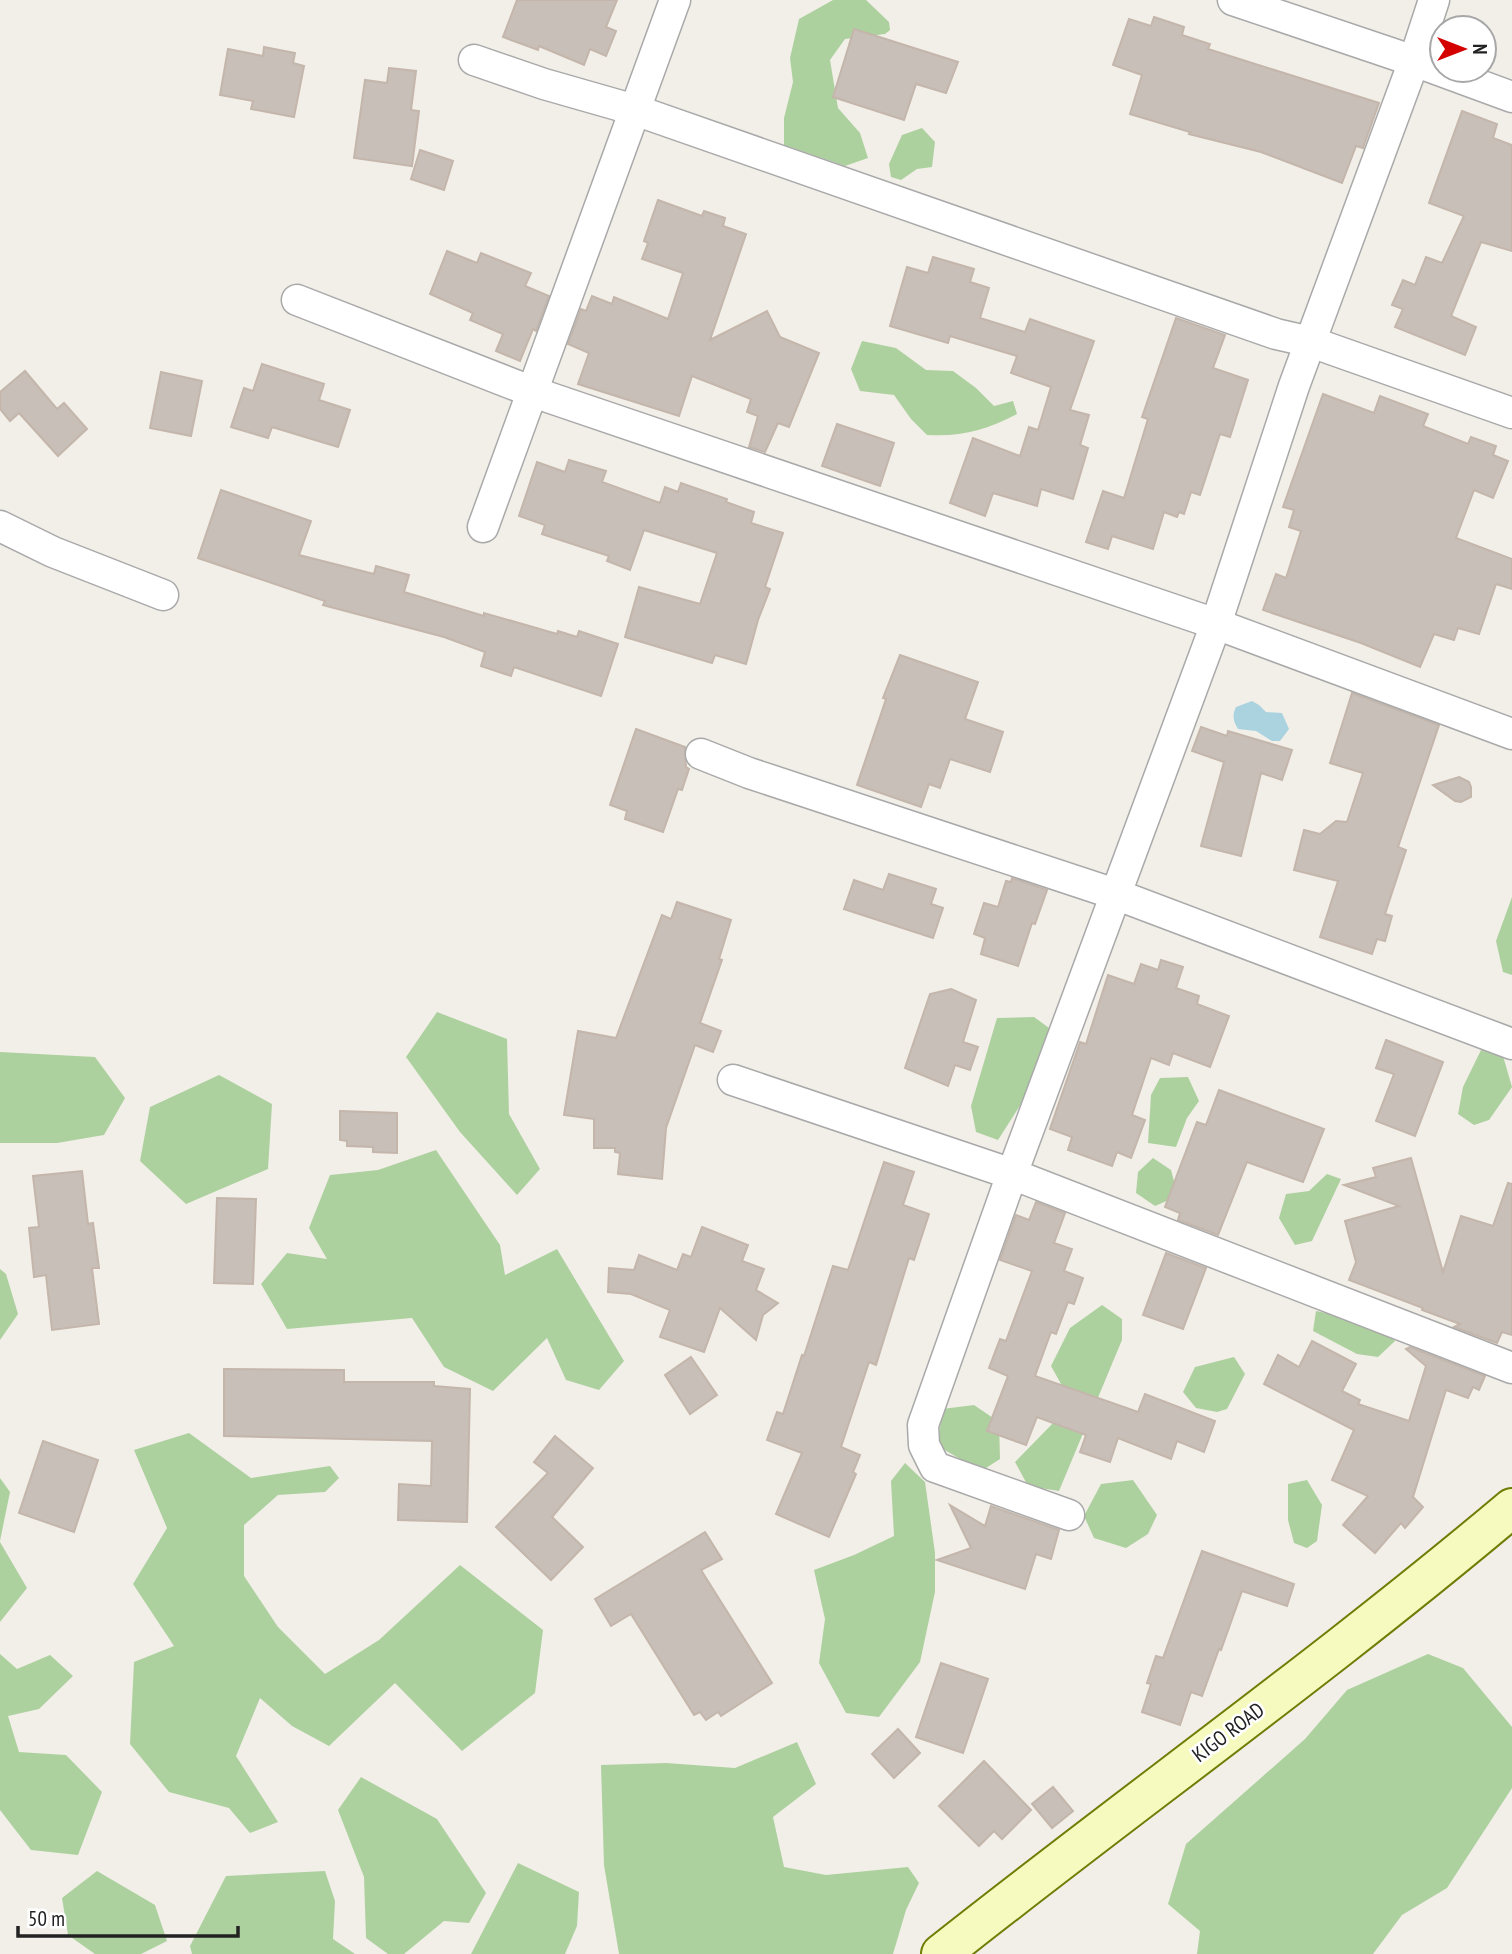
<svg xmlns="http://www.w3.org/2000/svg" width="1512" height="1954" font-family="'PT Sans Narrow',sans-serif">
  <rect width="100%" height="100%" fill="#f2efe9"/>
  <!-- forest -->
  <g fill="#add19e">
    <path d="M833,0H866L889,22L890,30L885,34L845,39L830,60L838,108L860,133L868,158L845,166L784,145V118L793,82L790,58L799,19Z"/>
    <path d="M922,128L935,142L932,167L917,169L901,180L891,177L889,164L902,135Z"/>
    <path d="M862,341L896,348L926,370L953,371L976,388L994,406L1013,401L1017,414C987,430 961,437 927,435L911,419L894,395L860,391L851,369Z"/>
    <path d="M1512,897V975L1503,972L1496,941Z"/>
    <path d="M437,1012L507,1039L509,1114L540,1169L517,1195L460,1132L406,1057Z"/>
    <path d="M1034,1017L1056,1033L1028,1093L998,1140L976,1132L971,1106L997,1018Z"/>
    <path d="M1481,1050L1503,1056L1512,1087L1489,1120L1474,1125L1458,1114L1463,1087Z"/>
    <path d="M0,1052L95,1057L125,1098L104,1135L57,1143H0Z"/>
    <path d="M219,1075L272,1104L268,1169L186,1204L140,1161L150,1107Z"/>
    <path d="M1188,1077L1199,1101L1187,1118L1176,1147L1148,1143L1151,1095L1160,1078Z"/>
    <path d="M436,1150L500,1245L505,1275L557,1249L624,1361L599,1390L566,1380L547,1338L493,1391L444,1367L412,1318L287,1329L261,1284L287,1253L327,1259L309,1228L330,1175L378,1170Z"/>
    <path d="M1153,1158L1171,1170L1178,1196L1155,1206L1136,1193L1138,1172Z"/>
    <path d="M1327,1174L1341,1179L1312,1241L1295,1245L1279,1218L1286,1194L1309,1191Z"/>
    <path d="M0,1269L6,1274L18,1314L0,1340Z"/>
    <path d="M1102,1305L1122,1319V1340L1059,1491L1028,1486L1015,1462L1056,1420L1066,1393L1051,1366L1070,1328Z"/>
    <path d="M1316,1311L1342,1316L1377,1326L1395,1341L1378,1357L1357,1354L1313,1331Z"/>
    <path d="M1234,1357L1245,1374L1227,1409L1217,1412L1196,1408L1183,1392L1195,1367Z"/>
    <path d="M974,1405L999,1422L1000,1459L986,1468L972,1466L938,1446L942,1409Z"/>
    <path d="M189,1433L251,1478L330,1466L339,1478L325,1492L278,1495L244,1525V1576L278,1627L325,1674L379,1640L460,1565L543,1630L535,1693L462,1751L395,1683L329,1746L292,1726L260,1698L236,1756L278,1822L250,1833L229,1808L169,1792L130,1744L134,1662L174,1646L133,1584L167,1528L134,1450Z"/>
    <path d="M905,1463L925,1482L935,1553V1592L920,1662L879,1717L846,1713L819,1663L825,1619L814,1570L854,1555L894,1536L891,1481Z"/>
    <path d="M0,1478L10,1492L0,1541Z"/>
    <path d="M1133,1480L1157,1515L1148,1534L1126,1548L1094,1538L1084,1516L1101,1484Z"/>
    <path d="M1307,1480L1322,1505L1317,1541L1307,1548L1294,1543L1288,1520V1484Z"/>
    <path d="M0,1542L27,1588L0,1622Z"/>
    <path d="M0,1654L17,1669L50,1655L73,1676L39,1709L8,1716L19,1752L66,1755L102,1792L78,1855L31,1850L0,1810Z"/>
    <path d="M1428,1654L1463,1668L1512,1727V1788L1447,1888L1402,1915L1373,1954H1197L1200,1931L1168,1904L1186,1844L1305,1739L1347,1690Z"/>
    <path d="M797,1742L816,1784L773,1817L784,1867L826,1875L908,1867L919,1883L906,1910L893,1954H619L604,1865L601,1765L666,1763L735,1768Z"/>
    <path d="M361,1777L437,1819L486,1893L469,1923L444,1921L404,1954H388L366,1938L364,1877L338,1810Z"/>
    <path d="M518,1863L579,1892L577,1926L565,1954H471Z"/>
    <path d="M97,1871L155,1905L167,1941L141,1954H95L68,1935L62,1898Z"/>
    <path d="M325,1871L335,1901L333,1939L355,1954H192L190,1946L226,1876Z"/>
  </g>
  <!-- water -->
  <path fill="#aad3df" d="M1252,701L1259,705L1266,712L1282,713L1289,729L1280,741H1272L1256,731L1238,729C1233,721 1232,715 1236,707Z"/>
  <!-- building -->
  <g fill="#c7bfb8" stroke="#c4b6ab" stroke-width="2">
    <path d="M517,0H617L606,27L616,31L606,56L590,49L584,65L539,46L538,50L503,37Z"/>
    <path d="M1154,17L1184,27L1182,35L1210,44L1208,49L1379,103L1363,148L1356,146L1342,183L1261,152L1189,134L1190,132L1130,114L1142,75L1113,65L1129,19L1151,26Z"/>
    <path d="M854,29L958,62L946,93L916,84L904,120L833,97Z"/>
    <path d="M264,47L295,53L293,63L304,66L294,117L251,109L253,101L220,95L228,49L263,56Z"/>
    <path d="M389,68L416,71L411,110L419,111L412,166L354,158L365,80L387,83Z"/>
    <path d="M1462,111L1497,124L1493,138L1512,145V251L1481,242L1451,316L1476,327L1465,355L1395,327L1403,309L1392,305L1403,280L1415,285L1426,257L1442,263L1464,216L1429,203Z"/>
    <path d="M420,150L453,161L444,190L411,179Z"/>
    <path d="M658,200L702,216L704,211L725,218L723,226L746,234L710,340L767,311L780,337L819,353L789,427L778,423L765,452L749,447L758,416L747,412L751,399L692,376L679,416L578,384L589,353L568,344L581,309L586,311L592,296L612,304L614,297L668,319L683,273L642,259L648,243L644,241Z"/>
    <path d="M447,251L477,263L481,253L531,273L525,286L549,296L536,331L533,329L520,361L496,351L503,334L470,320L473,313L430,294Z"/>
    <path d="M933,257L974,269L970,282L989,288L980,318L1025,332L1030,319L1094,341L1070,410L1089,415L1080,445L1088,448L1073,499L1041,489L1037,506L993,493L985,516L950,503L973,438L1020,456L1029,427L1038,430L1051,387L1011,373L1017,356L950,336L948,343L890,326L907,267L928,273Z"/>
    <path d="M1176,318L1225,335L1213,368L1248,380L1230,437L1220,434L1200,495L1191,492L1184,514L1179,512L1177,517L1164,512L1153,549L1112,536L1108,549L1086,542L1103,491L1124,498L1148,419L1142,417Z"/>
    <path d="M262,364L324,384L319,400L350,410L338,447L272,427L268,438L231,427L244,388L253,391Z"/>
    <path d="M25,371L57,409L64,403L87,429L58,456L19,413L10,421L0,409V392Z"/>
    <path d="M161,372L202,381L191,436L150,428Z"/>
    <path d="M1323,394L1374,413L1380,396L1428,414L1423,426L1468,444L1471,437L1496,446L1493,455L1508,461L1493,498L1474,490L1456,538L1512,559V589L1496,584L1479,634L1458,628L1454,640L1434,634L1420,667L1361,643L1263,610L1276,574L1286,578L1301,531L1289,527L1294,510L1283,507Z"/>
    <path d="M837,424L894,443L880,486L822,466Z"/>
    <path d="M569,460L606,471L602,482L660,503L665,487L678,492L681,483L727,499L726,502L754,512L751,523L783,533L765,587L770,589L758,620L746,664L715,655L712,663L625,637L639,587L700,604L717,553L644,530L630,570L607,561L609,556L542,534L545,525L519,516L537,462L565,472Z"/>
    <path d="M221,490L311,521L299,555L374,574L376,566L409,575L404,592L484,616V613L557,634L558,631L577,637L579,631L618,644L601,696L514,667L511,676L481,666L485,652L444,637L323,605L325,601L198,558Z"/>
    <path d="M900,655L978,682L965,719L1003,732L990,772L950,759L940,788L929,784L921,807L857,785L886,699L883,698Z"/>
    <path d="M1352,693L1439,725L1398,847L1406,850L1385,914L1392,916L1385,941L1377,939L1372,954L1320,937L1338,881L1294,870L1304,830L1320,834L1336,821L1347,822L1363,773L1330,763Z"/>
    <path d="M1201,727L1227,736L1228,731L1292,750L1282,780L1261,773L1241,856L1201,846L1224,762L1192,751Z"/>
    <path d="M636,729L685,747L686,767L689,769L682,790L678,789L663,832L625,819L627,811L610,805Z"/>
    <path d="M1459,777L1469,782L1471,787V797L1461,802L1455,801L1433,785Z"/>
    <path d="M889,874L936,889L931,904L943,908L933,938L844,909L854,880L883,890Z"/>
    <path d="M1012,878L1047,890L1035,924L1032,923L1018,966L981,954L985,938L974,934L984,903L998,907L1006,881L1011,882Z"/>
    <path d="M677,902L731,920L719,959L722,960L700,1023L721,1031L713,1052L695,1045L666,1128L662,1179L618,1174L620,1153L615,1152V1148H594V1119L564,1115L578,1031L616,1038L662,915L671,919Z"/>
    <path d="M1161,960L1183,967L1176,988L1199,996L1197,1004L1229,1016L1210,1067L1173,1053L1169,1065L1151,1058L1132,1115L1145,1120L1131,1158L1117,1152L1112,1166L1068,1150L1072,1137L1050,1129L1080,1042L1086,1044L1108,975L1134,984L1141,964L1158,970Z"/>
    <path d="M951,989L976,1000L963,1042L978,1047L970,1070L955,1065L948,1086L905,1068L930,994Z"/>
    <path d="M1386,1040L1443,1062L1415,1136L1376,1121L1394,1074L1376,1068Z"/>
    <path d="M1219,1090L1324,1129L1303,1182L1247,1162L1218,1235L1178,1220L1180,1213L1165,1207L1197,1122L1206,1125Z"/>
    <path d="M340,1111L397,1113V1153L373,1152V1147L347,1146V1141L340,1140Z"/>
    <path d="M1411,1158L1443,1272L1461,1216L1493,1226L1508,1183L1512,1184V1335L1502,1332L1497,1343L1454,1327L1460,1324L1422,1310L1423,1308L1349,1280L1356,1262L1345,1221L1399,1206L1344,1185L1376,1177L1373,1168Z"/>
    <path d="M884,1162L914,1172L903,1205L929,1214L914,1260L909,1258L876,1365L869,1362L841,1447L860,1455L853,1472L856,1474L829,1537L776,1514L802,1453L767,1440L777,1412L783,1414L802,1355L804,1356L833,1266L848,1270Z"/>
    <path d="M82,1171L88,1224L93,1223L99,1268H92L99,1324L52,1330L46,1275L34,1277L29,1228L39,1227L33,1176Z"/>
    <path d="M217,1198L256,1199L253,1284L214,1283Z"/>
    <path d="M1036,1202L1065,1213L1054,1243L1072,1249L1064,1271L1083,1278L1074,1304L1068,1302L1056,1334L1051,1332L1035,1376L1138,1412L1145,1394L1215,1421L1204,1452L1177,1441L1171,1459L1118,1438L1110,1462L1080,1452L1086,1435L1037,1417L1026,1445L987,1431L1008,1376L989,1368L1000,1339L1006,1341L1032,1271L1000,1260L1016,1215L1029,1220Z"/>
    <path d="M702,1227L748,1245L742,1261L764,1269L756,1290L778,1303L763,1315L756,1340L720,1308L704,1352L660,1337L670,1310L631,1294L608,1292L609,1268L634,1270L639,1255L677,1270L683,1254L691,1257Z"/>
    <path d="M1166,1253L1206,1268L1183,1329L1143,1315Z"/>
    <path d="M1312,1341L1356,1364L1342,1391L1360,1400L1358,1404L1409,1421L1426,1366L1406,1349L1410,1347L1485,1376L1479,1390L1473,1387L1468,1398L1446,1390L1413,1497L1423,1507L1405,1528L1401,1523L1375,1553L1343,1525L1368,1496L1332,1480L1354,1430L1264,1384L1278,1355L1299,1367Z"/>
    <path d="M691,1357L717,1395L690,1414L665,1375Z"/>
    <path d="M224,1369L344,1370V1382H434V1386L470,1389L467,1522L398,1520L399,1484L431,1486L432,1441L224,1436Z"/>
    <path d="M555,1436L593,1468L552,1517L583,1547L551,1580L496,1527L548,1473L534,1462Z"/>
    <path d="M43,1441L98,1460L74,1532L19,1513Z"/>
    <path d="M950,1505L985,1526L991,1506L1059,1530L1051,1559L1036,1554L1025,1589L937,1560L971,1548Z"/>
    <path d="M705,1532L722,1559L701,1570L772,1683L721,1716L718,1712L706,1720L700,1712L694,1715L631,1614L611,1626L595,1599Z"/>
    <path d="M1202,1551L1294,1584L1287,1606L1242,1591L1221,1650L1219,1649L1202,1696L1191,1692L1180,1725L1142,1712L1151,1684L1147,1683L1156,1656L1163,1658Z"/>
    <path d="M941,1663L988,1679L963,1753L916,1737Z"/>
    <path d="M898,1729L920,1753L894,1778L872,1754Z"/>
    <path d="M984,1761L1031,1810L1002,1839L994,1831L979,1846L939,1806Z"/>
    <path d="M1053,1787L1073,1811L1052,1828L1032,1804Z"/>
  </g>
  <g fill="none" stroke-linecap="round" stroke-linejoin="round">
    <!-- street casing -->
    <g stroke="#a9a9a9" stroke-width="33">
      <g id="street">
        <path d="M1233,0L1414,61L1512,97"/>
        <path d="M474,60L544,84L635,110L1276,334L1311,342L1512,413"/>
        <path d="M297,300L533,392L1216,624L1512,734"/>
        <path d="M0,526L53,552L163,595"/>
        <path d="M483,527L675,0"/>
        <path d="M701,754L749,773L1115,894L1512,1044"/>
        <path d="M733,1080L1012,1174L1512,1368"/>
        <path d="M1069,1515L935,1467L924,1445L923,1425L1012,1174L1216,624L1294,386L1414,61L1434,0"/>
      </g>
    </g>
    <!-- secondary casing -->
    <g stroke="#707d05" stroke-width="42">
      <path id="secondary" d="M941,1954C1130,1804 1327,1664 1512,1508"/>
    </g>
    <!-- street -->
    <use href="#street" stroke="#fff" stroke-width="30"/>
    <!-- secondary -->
    <use href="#secondary" stroke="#f7fabf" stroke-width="38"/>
  </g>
  <g text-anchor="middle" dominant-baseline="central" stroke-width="5" stroke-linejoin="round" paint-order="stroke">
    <!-- street labels -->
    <g font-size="21" fill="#222" stroke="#fff">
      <text transform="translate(1228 1732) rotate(-37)">KIGO ROAD</text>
    </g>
  </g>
  <!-- north arrow -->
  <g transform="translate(1463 49) rotate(90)"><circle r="33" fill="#ffffff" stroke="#a7a7a7" stroke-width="2"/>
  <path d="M0-5L12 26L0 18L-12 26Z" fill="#d40000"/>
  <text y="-10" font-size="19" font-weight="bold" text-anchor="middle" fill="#222222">N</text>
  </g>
  <!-- scale -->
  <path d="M18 1926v10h220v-10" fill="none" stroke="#222222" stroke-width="3.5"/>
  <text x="28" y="1926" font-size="21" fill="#222222" stroke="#ffffff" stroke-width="5" paint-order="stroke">50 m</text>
</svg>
